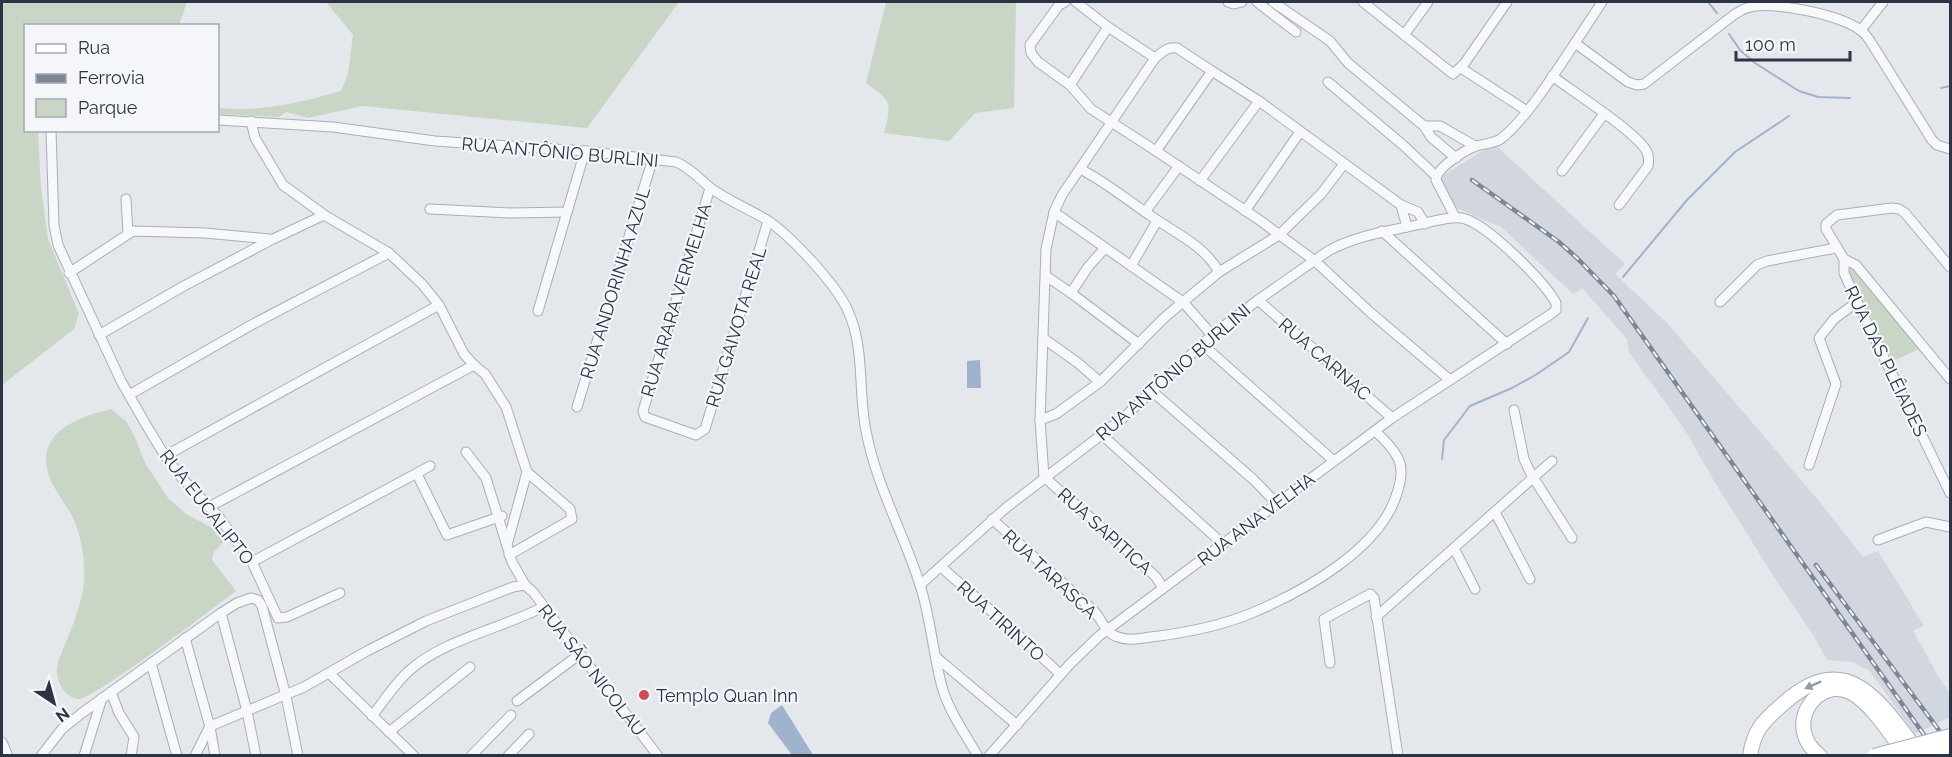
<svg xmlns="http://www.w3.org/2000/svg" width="1952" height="757" font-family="Raleway,sans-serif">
  <rect width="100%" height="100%" fill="#e4e7ec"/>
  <!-- built -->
  <path fill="#d2d6de" d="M1494,144L1625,264L1615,274L1668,324L1819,501L1863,557L1878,551L1924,626L1913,630L1938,676L1950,694V717L1915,734L1869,670L1852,662L1827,660L1812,633L1774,577L1714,481L1685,430L1629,352L1627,339L1582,288L1573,294L1501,227L1456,208L1439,178Z"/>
  <!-- green -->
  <g fill="#c9d6c5">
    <path d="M2,2H187L179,25L26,26V130L38,131L41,187L48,239L79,314L74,329L2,385Z"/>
    <path d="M326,2H679L587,128L362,106L308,118L286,112L279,117L218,114V108C264,112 297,103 341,91L348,74L353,35Z"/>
    <path d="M886,2H1016L1014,108L975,113L949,141L884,133C892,103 892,101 866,83Z"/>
    <path d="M1851,266L1921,348L1893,361L1849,272Z"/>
    <path d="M111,409L126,421L134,435L145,463L168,498L186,514L216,530L223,542L214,552L212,560L236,591C216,606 92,701 78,699C64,697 56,681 57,668C58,660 63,650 66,642C74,623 82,602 84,581C85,561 82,537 73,518C67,506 58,495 52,483C30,436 73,418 111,409Z"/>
  </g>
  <!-- water -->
  <g fill="#9fb4cc">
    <path d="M980,360L981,388H967V361Z"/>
    <path d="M782,705L813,755H792L768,723L771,713Z"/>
  </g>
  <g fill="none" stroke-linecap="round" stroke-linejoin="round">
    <!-- stream -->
    <g stroke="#9fb4cc" stroke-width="2">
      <path d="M1708,2L1717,13"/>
      <path d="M1729,34L1740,50L1755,63L1799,91L1818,97L1850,98"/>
      <path d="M1941,88L1950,86"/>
      <path d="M1623,277L1687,200L1735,152L1789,116"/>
      <path d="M1442,459L1444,440L1470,406L1512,388L1537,374L1569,352L1588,318"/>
    </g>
    <!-- street casing -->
    <g stroke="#a9aeb7" stroke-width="11">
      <g id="street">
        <path d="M1065,2L1059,5L1030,45L1031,53L1038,62L1070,85L1091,109L1156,151L1212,71L1259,101L1401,205L1418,212L1425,224"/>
        <path d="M1076,2L1108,27L1155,58"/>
        <path d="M1228,2L1234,4L1242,2"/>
        <path d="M1257,2L1296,32"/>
        <path d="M1273,2L1330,41L1348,63L1424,126L1431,137L1456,158"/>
        <path d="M1363,2L1453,74L1464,64L1507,2"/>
        <path d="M1861,30L1883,2"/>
        <path d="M1404,35L1428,2"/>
        <path d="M1575,43L1602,2"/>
        <path d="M1461,68L1527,111"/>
        <path d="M1212,71L1177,48C1167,46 1162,53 1155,58L1062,195L1054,212L1046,249L1040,420L1056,414L1100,382L1165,317L1219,272L1279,235L1321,194L1344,164"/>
        <path d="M1552,76C1572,91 1638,133 1647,152C1649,157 1649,161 1648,166L1619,205"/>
        <path d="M1328,82L1403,145L1436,176"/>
        <path d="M1070,85L1108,27"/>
        <path d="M218,120L333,127L435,141L585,151L676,162C691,168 699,179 712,189C729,201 749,209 767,220C790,235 837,285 848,311C865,347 858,392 866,431C876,485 904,534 920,585C931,619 933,654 942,687C949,711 965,734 978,756"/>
        <path d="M251,121L255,138L283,185L323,214"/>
        <path d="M1424,126H1440L1475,146"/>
        <path d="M51,130L54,225L58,245L121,381L145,423L165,456L181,477L219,517L252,562L278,618L287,617L340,593"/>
        <path d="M1156,151L1258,219L1315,261L1371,313L1450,380"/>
        <path d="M1080,169C1106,182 1127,200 1151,216C1175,233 1204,245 1219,272"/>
        <path d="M1562,171L1604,114"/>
        <path d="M1200,181L1259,101"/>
        <path d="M710,188L643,411L645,417L696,435L705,429L768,221"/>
        <path d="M126,199L128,233"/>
        <path d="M1401,205L1407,227"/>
        <path d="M430,209L511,213L567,212"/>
        <path d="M1245,211L1300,132"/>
        <path d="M1054,212L1183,302L1212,335"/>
        <path d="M1145,212L1179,166"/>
        <path d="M1455,217L1436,180C1436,168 1465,150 1476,146C1485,143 1495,144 1502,138C1527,118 1557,70 1575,43L1628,82L1637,85L1644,84L1735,14C1739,12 1743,9 1747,8C1771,0 1841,15 1860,30C1865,33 1869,39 1872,44L1932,140L1937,145L1950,149"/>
        <path d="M1382,231L1507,344"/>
        <path d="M1844,259L1856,265L1950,379"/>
        <path d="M1131,266L1157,221"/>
        <path d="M1950,267L1905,213L1899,209L1892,208L1837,215L1826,224V229L1844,259V273L1857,302L1950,493"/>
        <path d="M69,273L133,231L205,233L270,239"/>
        <path d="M1046,276L1071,293L1088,267L1105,248"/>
        <path d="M1071,293L1139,344"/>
        <path d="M1258,300L1392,418"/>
        <path d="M1720,302L1757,265L1767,261L1836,248"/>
        <path d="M538,311L585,151"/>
        <path d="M99,335L182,287L271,240L324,215L389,253L422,284L439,305L464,354L474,365L485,374L506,407L527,472L507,545"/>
        <path d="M1043,338L1078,363L1100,382"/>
        <path d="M1202,344L1334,461"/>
        <path d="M1153,392L1254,480L1277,504"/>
        <path d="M129,395L255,323L389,253"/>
        <path d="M577,407L653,158"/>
        <path d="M1514,410L1524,459L1531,474L1572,538"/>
        <path d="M1040,420L1044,477L1125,548L1156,577L1163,588"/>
        <path d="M1102,435L1223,544"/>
        <path d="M466,452L486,478L512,562L525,585L533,592L658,756"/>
        <path d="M165,456L439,305"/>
        <path d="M1809,465L1836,384L1819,338L1834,319L1857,302"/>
        <path d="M417,474L447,535L502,516"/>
        <path d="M209,507L474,365"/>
        <path d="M1495,512L1530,579"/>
        <path d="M992,519L1094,611C1103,621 1105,633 1118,637C1131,642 1145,637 1159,636C1189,632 1223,625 1252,613C1304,591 1383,548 1398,490C1401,479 1403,469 1398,458C1392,447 1384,439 1375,431"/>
        <path d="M1878,540L1926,522L1950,527"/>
        <path d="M1454,548L1475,589"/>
        <path d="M509,555L572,519L570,509L527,472"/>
        <path d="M252,562L430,466"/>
        <path d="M941,567L1013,630L1060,674"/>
        <path d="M920,585L1007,507L1122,419L1212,335L1258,300L1328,251C1359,234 1392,231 1425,223C1437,221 1449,216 1462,218C1486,223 1544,281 1556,303V310L1551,314L1392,418L1099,636L1070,664L989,756"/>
        <path d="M221,613L247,711L256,756"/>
        <path d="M1376,617L1552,461"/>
        <path d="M185,638L210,727L215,756"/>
        <path d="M937,658L1017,725"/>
        <path d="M151,663L177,756"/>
        <path d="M1330,663L1324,619L1370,594L1374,598L1398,756"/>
        <path d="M329,673L414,756"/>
        <path d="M111,692L119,713L134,737L131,756"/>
        <path d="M517,701L580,654"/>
        <path d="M372,716C384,701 395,683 410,670C443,640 503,628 543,607"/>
        <path d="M389,732L470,667"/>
        <path d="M2,742L8,756"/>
        <path d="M41,756L62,729L82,713L221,613L237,603L251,598L258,600L262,606L286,696L298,756"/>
        <path d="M84,756L102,698"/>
        <path d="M195,756L208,730L213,725L304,687L367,651L426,621L513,587L525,585"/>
        <path d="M471,756L511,715"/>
        <path d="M508,756L529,734"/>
      </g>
    </g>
    <!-- secondary casing -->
    <g stroke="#a9aeb7" stroke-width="16">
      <g id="secondary">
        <path d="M1750,756C1754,728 1765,720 1784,703C1848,646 1881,704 1919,753"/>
        <path d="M1820,756C1781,726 1818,674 1852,693C1873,705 1892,737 1907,756"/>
      </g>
    </g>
    <!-- street -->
    <use href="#street" stroke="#f7f8fa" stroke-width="9"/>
    <!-- secondary -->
    <use href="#secondary" stroke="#fff" stroke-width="14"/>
    <!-- rail casing -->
    <g stroke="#7d8696" stroke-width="4.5">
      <g id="rail">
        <path d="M1472,180L1559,242L1578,259L1614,296L1939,756"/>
        <path d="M1816,565L1950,745"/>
      </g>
    </g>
    <!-- rail -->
    <use href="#rail" stroke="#f4f6f9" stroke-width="2" stroke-dasharray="7" stroke-linecap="butt"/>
    <!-- secondary-bridge casing -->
    <g stroke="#a9aeb7" stroke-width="16" stroke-linecap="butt">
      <g id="secondary-bridge">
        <path d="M1874,756L1950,736"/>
        <path d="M1912,756L1950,746"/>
      </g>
    </g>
    <!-- secondary-bridge -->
    <use href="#secondary-bridge" stroke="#fff" stroke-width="14"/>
  </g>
  <!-- one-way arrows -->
  <defs><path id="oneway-solid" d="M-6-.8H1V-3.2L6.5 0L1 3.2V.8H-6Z" transform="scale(1.5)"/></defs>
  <use fill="#959aa2" href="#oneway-solid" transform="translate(1813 685) rotate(156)"/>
  <!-- markers -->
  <circle fill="#d1495b" stroke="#f4f6f9" stroke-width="2" cx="644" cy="695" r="6"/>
  <g text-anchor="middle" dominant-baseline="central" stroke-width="4.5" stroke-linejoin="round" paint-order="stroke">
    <!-- street labels -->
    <g font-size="18" fill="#2b3445" stroke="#f4f6f9">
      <text transform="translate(560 152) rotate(5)">RUA ANTÔNIO BURLINI</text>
      <text transform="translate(615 283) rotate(-73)">RUA ANDORINHA AZUL</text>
      <text transform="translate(676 300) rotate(-73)">RUA ARARA VERMELHA</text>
      <text transform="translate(736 327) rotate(-73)">RUA GAIVOTA REAL</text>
      <text transform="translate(1325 359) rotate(41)">RUA CARNAC</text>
      <text transform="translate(1886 361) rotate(64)">RUA DAS PLÊIADES</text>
      <text transform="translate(1173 372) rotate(-41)">RUA ANTÔNIO BURLINI</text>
      <text transform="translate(207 507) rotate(52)">RUA EUCALIPTO</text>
      <text transform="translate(1256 519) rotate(-37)">RUA ANA VELHA</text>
      <text transform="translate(1105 531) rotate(42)">RUA SAPITICA</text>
      <text transform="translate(1050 574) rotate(43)">RUA TARASCA</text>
      <text transform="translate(1001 621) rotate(42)">RUA TIRINTO</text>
      <text transform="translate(592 670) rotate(52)">RUA SÃO NICOLAU</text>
    </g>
    <!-- poi labels -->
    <g font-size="18" fill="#2b3445" stroke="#f4f6f9" text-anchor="start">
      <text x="656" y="695">Templo Quan Inn</text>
    </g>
  </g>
  <!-- border -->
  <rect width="1952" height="757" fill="none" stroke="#2b3445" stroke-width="6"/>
  <!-- legend -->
  <rect x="24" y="24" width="195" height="108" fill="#f4f6f9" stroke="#a4a8b1" stroke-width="1.5"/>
  <rect x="36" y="44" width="30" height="9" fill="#ffffff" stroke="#a4a8b1" stroke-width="1.5"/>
  <text x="78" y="54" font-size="18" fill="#2b3445">Rua</text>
  <rect x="36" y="74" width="30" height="9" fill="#7d8696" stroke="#a4a8b1" stroke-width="1.5"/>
  <text x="78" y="84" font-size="18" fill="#2b3445">Ferrovia</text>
  <rect x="36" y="99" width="30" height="18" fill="#c9d6c5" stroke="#a4a8b1" stroke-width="1.5"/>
  <text x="78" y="114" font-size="18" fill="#2b3445">Parque</text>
  <!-- north arrow -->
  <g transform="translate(54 703) rotate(144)" stroke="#f4f6f9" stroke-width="4.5" paint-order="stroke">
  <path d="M0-4.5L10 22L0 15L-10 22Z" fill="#2b3445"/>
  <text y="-9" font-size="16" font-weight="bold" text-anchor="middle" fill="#2b3445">N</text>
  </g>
  <!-- scale -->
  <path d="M1736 51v9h114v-9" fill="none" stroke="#2b3445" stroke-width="3"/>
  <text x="1745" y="51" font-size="18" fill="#2b3445" stroke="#f4f6f9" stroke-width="4.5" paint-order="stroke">100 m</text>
</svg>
